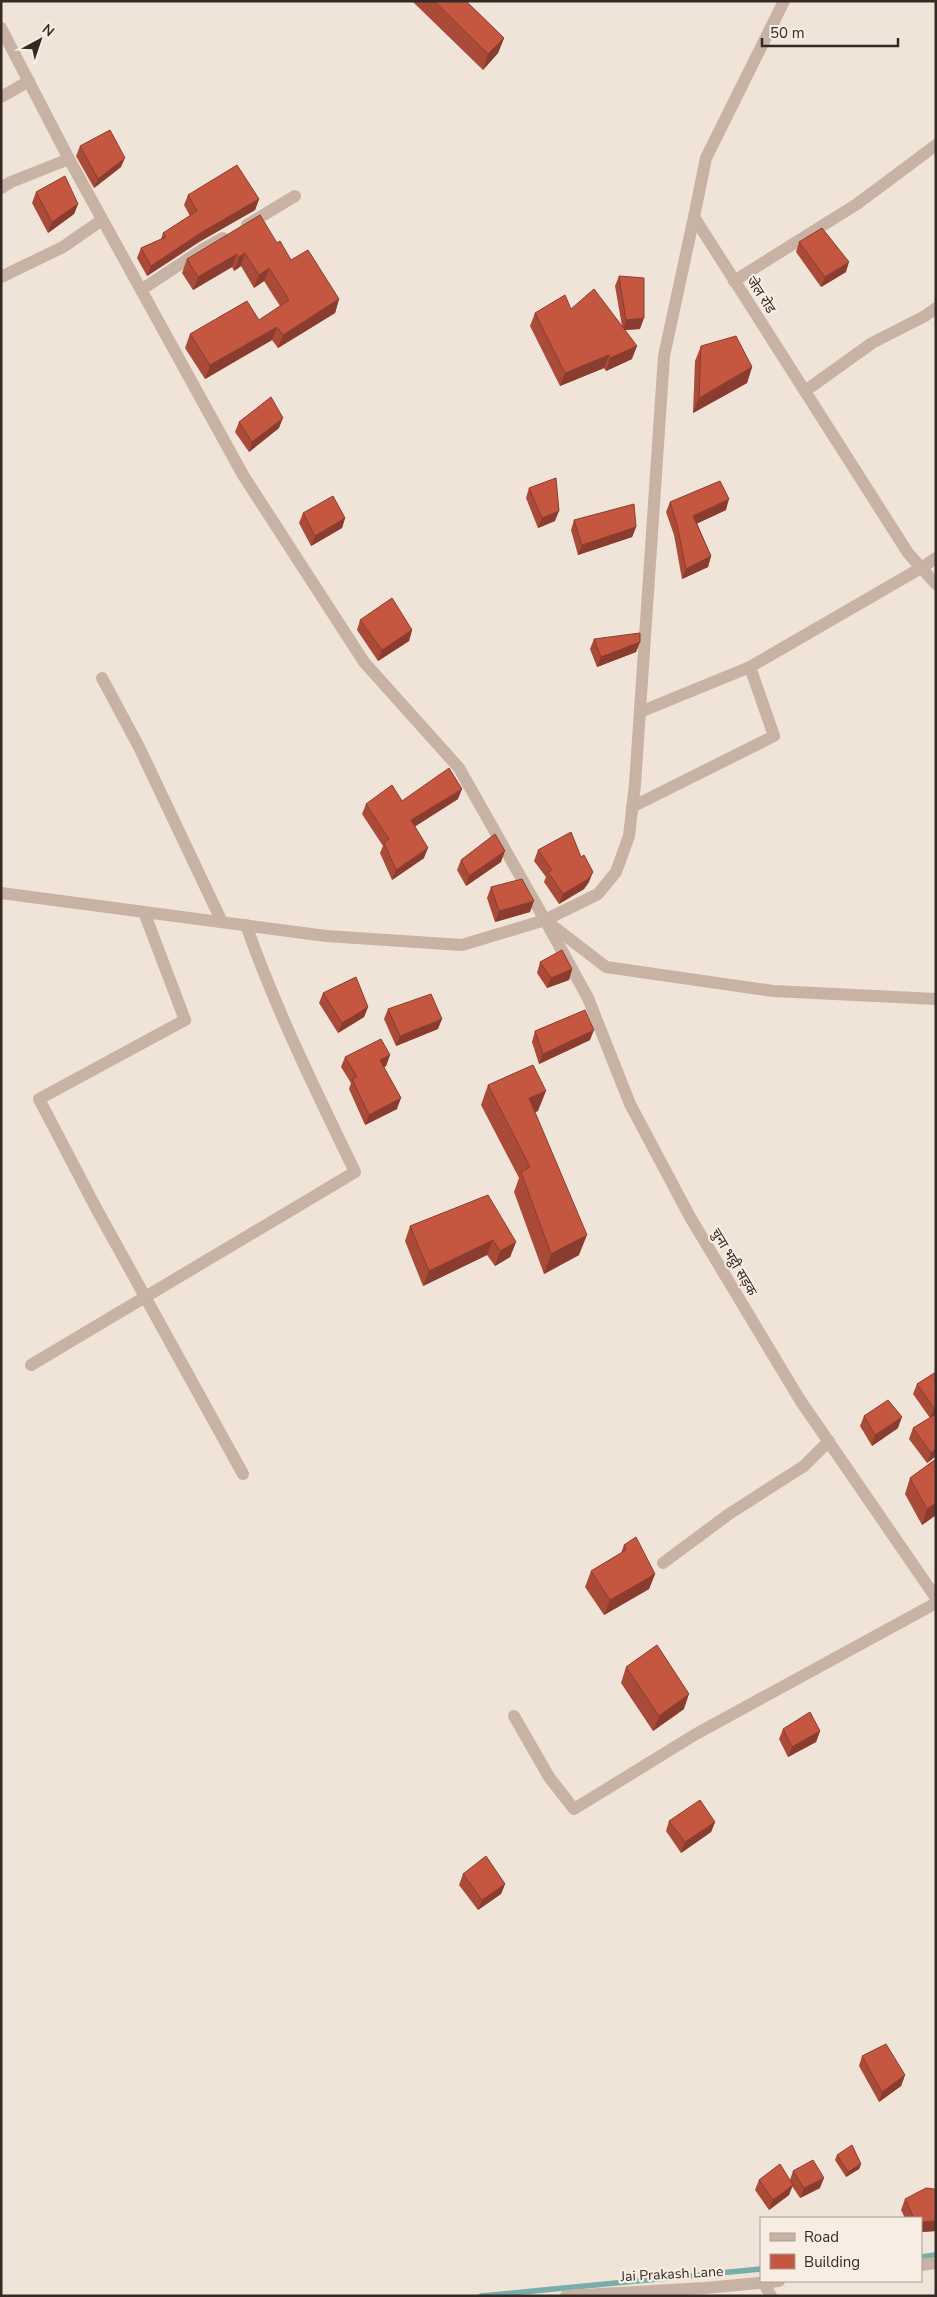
<svg xmlns="http://www.w3.org/2000/svg" width="937" height="2297" font-family="'Nunito Sans','Noto Sans Devanagari',sans-serif">
  <rect width="100%" height="100%" fill="#f0e3d7"/>
  <g fill="none" stroke-linecap="round" stroke-linejoin="round">
    <!-- stream -->
    <g stroke="#77adab" stroke-width="5.5">
      <path d="M921,2257L936,2255"/>
      <path d="M481,2296L761,2269"/>
    </g>
    <!-- minor -->
    <g stroke="#c8b2a4" stroke-width="12">
      <path d="M1,97L29,81"/>
      <path d="M1,188L11,182L69,159"/>
      <path d="M247,225L295,196"/>
      <path d="M1,277L63,247L102,220"/>
      <path d="M734,281L857,204L936,145"/>
      <path d="M141,290L203,249L223,238"/>
      <path d="M805,391L872,343L925,316L936,308"/>
      <path d="M102,678L139,747L222,922"/>
      <path d="M640,712L750,667"/>
      <path d="M632,807L774,736L750,667L921,568L936,558"/>
      <path d="M144,912L185,1020L39,1099L96,1208L243,1474"/>
      <path d="M545,920L588,998L630,1104L690,1217L800,1400L936,1598"/>
      <path d="M549,923L606,967L773,991L936,999"/>
      <path d="M31,1365L355,1172C316,1091 276,1010 246,925"/>
      <path d="M663,1563L729,1514L804,1466L829,1441"/>
      <path d="M514,1716L549,1777L574,1809L696,1734L936,1603"/>
      <path d="M921,2265L936,2263"/>
      <path d="M763,2282L771,2296"/>
      <path d="M566,2296L705,2288L779,2281"/>
    </g>
    <!-- tertiary -->
    <g stroke="#c8b2a4" stroke-width="12">
      <path d="M784,1L706,158L694,217L908,553L936,584"/>
      <path d="M1,28L69,159L243,475L364,662L459,768L545,920"/>
      <path d="M1,893L326,936L462,945L545,920L598,894L616,872L629,836L635,784L664,356L694,217"/>
    </g>
  </g>
  <!-- wall -->
  <g fill="#a94b38">
    <path d="M412,1H466L504,38L498,53L483,70Z"/>
    <path d="M80,146L121,167L94,188L76,156Z"/>
    <path d="M36,192L78,204L74,214L48,233L32,203Z"/>
    <path d="M188,195L259,199L255,210L199,242L147,276L137,258L141,248L161,239L163,233L190,216L184,205Z"/>
    <path d="M799,242L846,272L821,287L796,252Z"/>
    <path d="M277,243L291,260L339,299L335,313L278,348L272,340L205,379L185,348L190,334L259,320L280,306L264,281L254,288L241,266L234,271L232,267L193,290L182,273L187,259Z"/>
    <path d="M619,276L640,329L625,330L632,359L606,371L604,368L560,386L530,326L535,313L571,309L622,326L615,286Z"/>
    <path d="M701,346L752,367L747,383L693,413L695,361Z"/>
    <path d="M239,422L279,428L249,452L235,432Z"/>
    <path d="M529,488L555,521L538,528L526,498Z"/>
    <path d="M670,502L726,510L697,523L711,556L708,567L682,579L674,535L666,512Z"/>
    <path d="M303,513L345,518L342,528L311,546L299,523Z"/>
    <path d="M574,520L636,527L632,537L578,555L571,530Z"/>
    <path d="M360,620L412,630L409,641L378,661L357,630Z"/>
    <path d="M594,639L640,642L636,652L597,667L590,649Z"/>
    <path d="M458,799L415,826L424,858L392,880L380,853L383,846L362,814L366,804L402,801Z"/>
    <path d="M538,850L589,882L584,889L559,904L544,882L546,877L534,861Z"/>
    <path d="M461,860L501,862L466,886L457,870Z"/>
    <path d="M491,887L530,912L495,922L487,898Z"/>
    <path d="M540,962L572,969L569,980L547,988L537,973Z"/>
    <path d="M323,993L368,1007L364,1017L338,1033L319,1003Z"/>
    <path d="M388,1009L438,1029L396,1046L384,1019Z"/>
    <path d="M535,1031L590,1040L539,1064L532,1042Z"/>
    <path d="M390,1055L386,1066L384,1067L397,1109L365,1125L349,1089L351,1083L341,1067L345,1057Z"/>
    <path d="M488,1085L538,1111L535,1112L579,1255L544,1274L514,1192L519,1178L481,1105Z"/>
    <path d="M410,1226L516,1242L510,1257L495,1266L487,1255L423,1286L405,1241Z"/>
    <path d="M936,1372V1456L927,1463L909,1439L913,1428L930,1418L913,1394L917,1384Z"/>
    <path d="M864,1416L898,1428L872,1446L860,1426Z"/>
    <path d="M936,1459V1515L922,1525L905,1494L910,1478Z"/>
    <path d="M624,1545L655,1574L649,1589L604,1615L585,1587L591,1571L621,1553Z"/>
    <path d="M626,1667L684,1709L653,1731L621,1683Z"/>
    <path d="M783,1729L820,1731L816,1742L788,1757L779,1739Z"/>
    <path d="M669,1821L715,1822L711,1832L681,1853L666,1831Z"/>
    <path d="M463,1874L505,1884L501,1894L478,1910L459,1885Z"/>
    <path d="M862,2056L905,2075L901,2086L879,2102L859,2066Z"/>
    <path d="M837,2155L861,2164L859,2169L846,2177L835,2160Z"/>
    <path d="M793,2171L820,2188L800,2198L792,2186L789,2195L769,2210L755,2190L759,2180H790Z"/>
    <path d="M936,2190V2231L921,2232V2218H905L901,2210L905,2199Z"/>
  </g>
  <!-- shaded-wall -->
  <g fill="#8a3d2e">
    <path d="M504,38L498,53L483,70L488,54Z"/>
    <path d="M125,158L121,167L94,188L98,179Z"/>
    <path d="M259,199L255,210L199,242L147,276L151,266L202,232Z"/>
    <path d="M78,204L74,214L48,233L52,222Z"/>
    <path d="M245,253L241,266L234,271L239,257Z"/>
    <path d="M237,254L232,267L193,290L198,277Z"/>
    <path d="M849,262L846,272L821,287L825,277Z"/>
    <path d="M269,268L264,281L254,288L259,275Z"/>
    <path d="M339,299L335,313L278,348L283,335Z"/>
    <path d="M644,318L640,329L623,330L626,320Z"/>
    <path d="M277,327L272,340L205,379L210,365Z"/>
    <path d="M637,346L632,359L606,371L610,358Z"/>
    <path d="M609,355L604,368L560,386L565,373Z"/>
    <path d="M752,367L747,383L693,413L699,398Z"/>
    <path d="M283,418L279,428L249,452L252,442Z"/>
    <path d="M729,499L726,510L690,527L693,516Z"/>
    <path d="M559,511L555,521L538,528L542,518Z"/>
    <path d="M345,518L342,528L311,546L315,536Z"/>
    <path d="M636,527L632,537L578,555L582,545Z"/>
    <path d="M711,556L708,567L682,579L686,569Z"/>
    <path d="M412,630L409,641L378,661L382,650Z"/>
    <path d="M640,642L636,652L597,667L601,657Z"/>
    <path d="M462,789L458,799L408,831L411,820Z"/>
    <path d="M428,848L424,858L392,880L396,870Z"/>
    <path d="M505,851L501,862L466,886L469,876Z"/>
    <path d="M593,872L589,882L584,889L559,904L563,894Z"/>
    <path d="M534,901L530,912L495,922L499,911Z"/>
    <path d="M572,969L569,980L547,988L551,978Z"/>
    <path d="M368,1007L364,1017L338,1033L342,1023Z"/>
    <path d="M442,1019L438,1029L396,1046L400,1036Z"/>
    <path d="M594,1030L590,1040L539,1064L543,1054Z"/>
    <path d="M390,1055L386,1066L377,1070L380,1060Z"/>
    <path d="M546,1091L538,1111L522,1118L529,1098Z"/>
    <path d="M401,1098L397,1109L365,1125L369,1115Z"/>
    <path d="M587,1235L579,1255L544,1274L551,1254Z"/>
    <path d="M493,1240L487,1255L423,1286L429,1271Z"/>
    <path d="M516,1242L510,1257L495,1266L500,1251Z"/>
    <path d="M936,1407V1415L930,1419L934,1408Z"/>
    <path d="M902,1417L898,1428L872,1446L875,1435Z"/>
    <path d="M936,1449V1456L927,1463L931,1453Z"/>
    <path d="M936,1503V1515L922,1525L927,1509Z"/>
    <path d="M655,1574L649,1589L604,1615L610,1600Z"/>
    <path d="M689,1694L684,1709L653,1731L659,1716Z"/>
    <path d="M820,1731L816,1742L788,1757L792,1747Z"/>
    <path d="M715,1822L711,1832L681,1853L685,1842Z"/>
    <path d="M505,1884L501,1894L478,1910L482,1900Z"/>
    <path d="M905,2075L901,2086L879,2102L882,2092Z"/>
    <path d="M861,2164L859,2169L846,2177L848,2172Z"/>
    <path d="M824,2178L820,2188L800,2198L804,2188Z"/>
    <path d="M793,2185L789,2195L769,2210L773,2200Z"/>
    <path d="M936,2221V2231L921,2232V2222Z"/>
  </g>
  <!-- building -->
  <g fill="#c55741" stroke="#8a3d2e">
    <path d="M434,1H466L504,38L488,54Z"/>
    <path d="M110,130L125,158L98,179L80,146Z"/>
    <path d="M237,165L259,199L202,232L151,266L141,248L166,237L163,233L197,211L188,195Z"/>
    <path d="M65,176L78,204L52,222L36,192Z"/>
    <path d="M260,215L277,243L280,241L291,260L308,250L339,299L283,335L277,327L210,365L190,334L247,301L259,320L289,300L269,268L259,275L245,253L239,257L237,254L198,277L187,259Z"/>
    <path d="M822,228L849,262L825,277L799,242Z"/>
    <path d="M619,276L644,278V318L626,320Z"/>
    <path d="M594,289L637,346L610,358L609,355L565,373L535,313L565,295L571,309Z"/>
    <path d="M736,336L752,367L699,398L701,346Z"/>
    <path d="M271,397L283,418L252,442L239,422Z"/>
    <path d="M556,478L559,511L542,518L529,488Z"/>
    <path d="M720,481L729,499L693,516L711,556L686,569L677,524L670,502Z"/>
    <path d="M333,496L345,518L315,536L303,513Z"/>
    <path d="M634,504L636,527L582,545L574,520Z"/>
    <path d="M392,598L412,630L382,650L360,620Z"/>
    <path d="M640,633V642L601,657L594,639Z"/>
    <path d="M449,768L462,789L411,820L428,848L396,870L384,843L389,839L366,804L392,785L402,801Z"/>
    <path d="M571,832L581,857L584,855L593,872L588,879L563,894L548,872L552,870L538,850Z"/>
    <path d="M495,834L505,851L469,876L461,860Z"/>
    <path d="M522,879L534,901L499,911L491,887Z"/>
    <path d="M562,950L572,969L551,978L540,962Z"/>
    <path d="M356,977L368,1007L342,1023L323,993Z"/>
    <path d="M431,994L442,1019L400,1036L388,1009Z"/>
    <path d="M585,1010L594,1030L543,1054L535,1031Z"/>
    <path d="M381,1039L390,1055L380,1060L401,1098L369,1115L352,1079L357,1077L345,1057Z"/>
    <path d="M533,1065L546,1091L529,1098L587,1235L551,1254L521,1172L530,1167L488,1085Z"/>
    <path d="M488,1195L516,1242L500,1251L493,1240L429,1271L410,1226Z"/>
    <path d="M936,1372V1407L934,1408L917,1384Z"/>
    <path d="M888,1400L902,1417L875,1435L864,1416Z"/>
    <path d="M936,1414V1449L931,1453L913,1428Z"/>
    <path d="M936,1459V1503L927,1509L910,1478Z"/>
    <path d="M636,1537L655,1574L610,1600L591,1571L626,1550L624,1545Z"/>
    <path d="M657,1645L689,1694L659,1716L626,1667Z"/>
    <path d="M810,1712L820,1731L792,1747L783,1729Z"/>
    <path d="M700,1800L715,1822L685,1842L669,1821Z"/>
    <path d="M486,1856L505,1884L482,1900L463,1874Z"/>
    <path d="M886,2044L905,2075L882,2092L862,2056Z"/>
    <path d="M852,2145L861,2164L848,2172L837,2155Z"/>
    <path d="M813,2160L824,2178L804,2188L793,2171Z"/>
    <path d="M780,2164L793,2185L773,2200L759,2180Z"/>
    <path d="M926,2188L934,2189L936,2190V2221L921,2222V2218H914L905,2199Z"/>
  </g>
  <g text-anchor="middle" dominant-baseline="central" stroke-width="4.5" stroke-linejoin="round" paint-order="stroke">
    <!-- street labels -->
    <g font-size="14" fill="#332925" stroke="#f8ede3">
      <text transform="translate(761 295) rotate(57)">जेल रोड</text>
      <text transform="translate(734 1262) rotate(59)">चुना भट्ठी सड़क</text>
      <text transform="translate(672 2274) rotate(-3)">Jai Prakash Lane</text>
    </g>
  </g>
  <!-- border -->
  <rect width="937" height="2297" fill="none" stroke="#332925" stroke-width="5"/>
  <!-- legend -->
  <rect x="760" y="2217" width="162" height="65" fill="#f8ede3" stroke="#a99f97"/>
  <rect x="770" y="2233" width="25" height="8" fill="#c8b2a4" stroke="#a99f97"/>
  <text x="804" y="2242" font-size="15" fill="#332925">Road</text>
  <rect x="770" y="2254" width="25" height="15" fill="#c55741" stroke="#a99f97"/>
  <text x="804" y="2267" font-size="15" fill="#332925">Building</text>
  <!-- north arrow -->
  <g transform="translate(40 40) rotate(40)" stroke="#f8ede3" stroke-width="4" paint-order="stroke">
  <path d="M0-4L9 19L0 12L-9 19Z" fill="#332925"/>
  <text y="-8" font-size="14" font-weight="bold" text-anchor="middle" fill="#332925">N</text>
  </g>
  <!-- scale -->
  <path d="M762 38v8h136v-8" fill="none" stroke="#332925" stroke-width="2.5"/>
  <text x="770" y="38" font-size="15" fill="#332925" stroke="#f8ede3" stroke-width="4" paint-order="stroke">50 m</text>
</svg>
